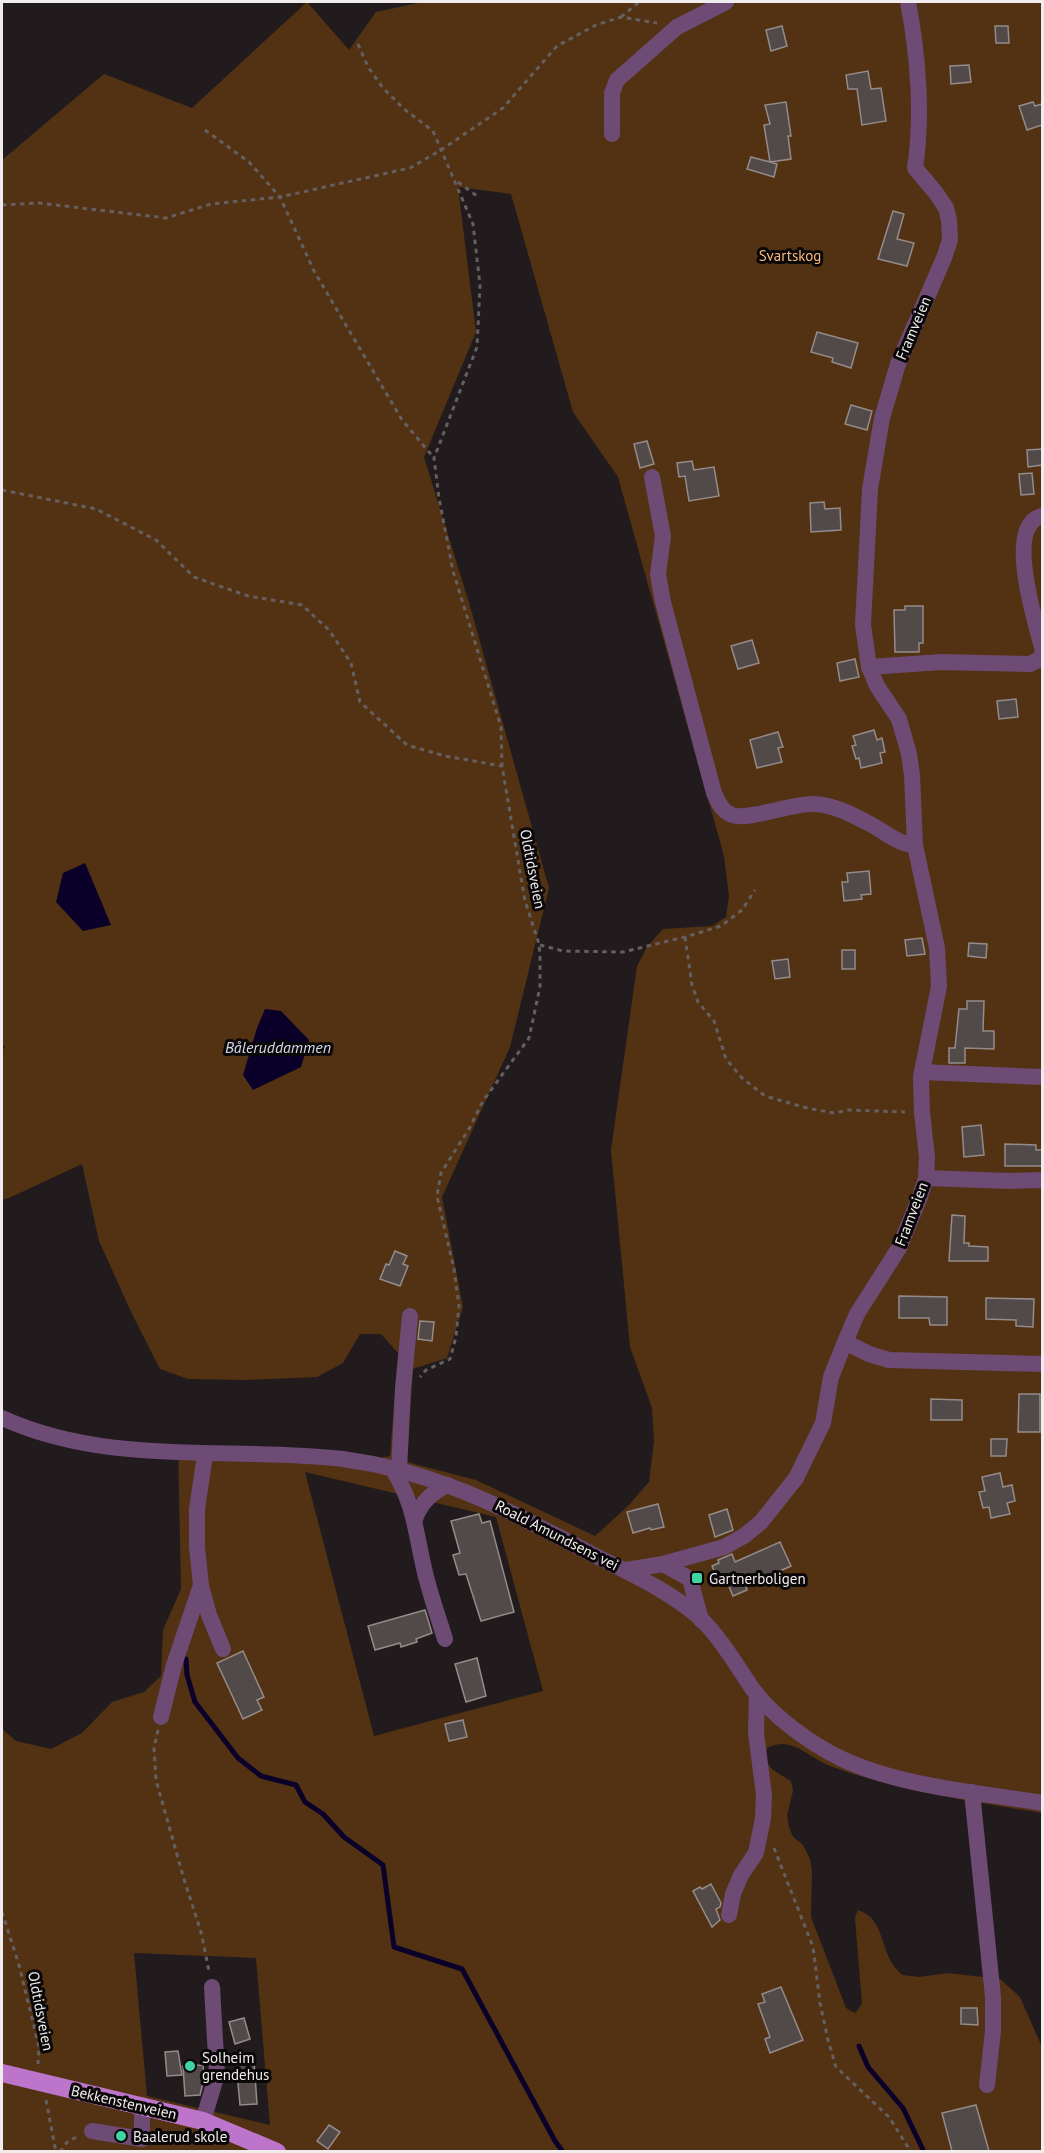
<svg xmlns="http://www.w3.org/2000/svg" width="1044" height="2153" font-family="'PT Sans',sans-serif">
  <rect width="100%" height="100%" fill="#221b1d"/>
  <!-- green -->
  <path fill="#523212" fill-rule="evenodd" d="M307,2L349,50L376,12L423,2H1042V1813C974,1802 895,1790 830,1766C807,1757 792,1735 767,1748C762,1768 777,1772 791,1781L793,1791L787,1815L789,1827L793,1837L803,1845L810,1859L812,1871L811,1917L846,2008L855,2013L862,2004L855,1918L858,1910C883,1918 880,1944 892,1963C894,1967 898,1971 902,1975L919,1977L948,1973L1000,1979L1020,1997L1042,2047V2151H2V1729L16,1741L51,1749L82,1733L112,1702L144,1692L161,1676L163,1630L181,1589L178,1446L373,1459L390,1456L398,1353L381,1334H360L343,1363L317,1377L246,1380L188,1379L160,1369L133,1316L99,1241L82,1164L9,1198L2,1200V1049L5,1048L2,1043V160L104,74L192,108ZM458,187L511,194L573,412L618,477L724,856L729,896L726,917L712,926L663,929L647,947L637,966L611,1150L630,1347L652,1408L654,1441L649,1482L629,1505L595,1536L476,1480L407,1462L413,1369L447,1358L463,1307L442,1197L510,1047L549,888L470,606L424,457L476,332ZM305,1472L496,1517L543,1691L374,1736ZM134,1953L256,1958L270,2125L147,2096Z"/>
  <!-- water -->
  <g fill="#0a002a">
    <path d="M85,863L111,925L83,931L56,902L63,873Z"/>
    <path d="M265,1009L281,1011L309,1040L301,1067L253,1090L243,1075L257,1028Z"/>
  </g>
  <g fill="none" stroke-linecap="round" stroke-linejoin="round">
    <!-- stream -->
    <g stroke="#0a002a" stroke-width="5">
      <path d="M186,1659L187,1675L195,1702L238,1758L261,1776L296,1785L305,1802L323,1814L344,1837L383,1865L394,1947L462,1969L555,2141L563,2152"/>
      <path d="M859,2046L868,2067L903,2108L924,2152"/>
    </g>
  </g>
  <!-- building -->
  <g fill="#524a49" stroke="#948b8a" stroke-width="1.5">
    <path d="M782,26L787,46L771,51L766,30Z"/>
    <path d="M995,26H1008L1009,43H996Z"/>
    <path d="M969,65L971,82L951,84L950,66Z"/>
    <path d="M868,71L871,89L881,88L886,121L862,125L857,89H848L846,75Z"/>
    <path d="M786,102L791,136H788L791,159L770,162L777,164L774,177L747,169L751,157L770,162L764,125L770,124L765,105Z"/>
    <path d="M1033,102L1035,106L1042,104V125L1027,130L1019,106Z"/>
    <path d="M893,211L904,214L897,239L914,243L907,266L878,259Z"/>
    <path d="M817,332L858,343L851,368L832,362L833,358L811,352Z"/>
    <path d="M851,405L872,411L867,430L845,424Z"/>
    <path d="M647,441L654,464L640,468L634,444Z"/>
    <path d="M1042,449V465L1028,467L1027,450Z"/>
    <path d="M692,461L694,470L714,467L719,496L689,501L685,476L679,477L677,463Z"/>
    <path d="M1032,473L1034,494L1021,495L1019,474Z"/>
    <path d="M824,502L825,509L840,508L841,530L811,532L810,503Z"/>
    <path d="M905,606H923V643H919V652H895L894,610H905Z"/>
    <path d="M752,640L759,663L738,669L731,646Z"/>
    <path d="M855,659L859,677L840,681L837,663Z"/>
    <path d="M1016,699L1018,717L999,719L997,701Z"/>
    <path d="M874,730L877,740L882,738L885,752L880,753L882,763L861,768L859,758L856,759L852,746L856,745L853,736Z"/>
    <path d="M778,732L783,747L778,748L782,762L757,768L750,740Z"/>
    <path d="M869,871L871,894L861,895L862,899L844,901L842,882H848L847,873Z"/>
    <path d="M922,938L925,954L907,956L905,940Z"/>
    <path d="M969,943L987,944L986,958L968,956Z"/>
    <rect x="842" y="950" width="13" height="19"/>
    <path d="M788,959L790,977L775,979L772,961Z"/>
    <path d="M967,1001H984L983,1031H994V1049L965,1048V1063H949V1048H955L959,1009H967Z"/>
    <path d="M981,1125L984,1155L964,1157L962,1127Z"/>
    <path d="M1005,1144L1036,1145V1150H1042V1166H1005Z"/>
    <path d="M952,1215L965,1216L964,1243H969V1246L988,1247V1261H949Z"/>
    <path d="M395,1251L407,1256L403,1264L408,1266L400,1286L380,1279L386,1264L389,1265Z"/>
    <path d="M899,1296L947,1297V1325H930L929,1318H899Z"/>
    <path d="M986,1298L1034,1299L1033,1327L1016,1326V1320L986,1319Z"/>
    <path d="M420,1321L434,1322L432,1341L418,1339Z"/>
    <path d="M1019,1394H1040V1432H1018Z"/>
    <path d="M931,1399L962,1400V1420H931Z"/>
    <path d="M991,1439H1007L1006,1456H991Z"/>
    <path d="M1000,1473L1003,1487L1012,1485L1015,1501L1007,1503L1010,1514L991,1518L989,1507L983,1508L979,1492L985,1491L982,1477Z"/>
    <path d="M658,1504L664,1527L651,1530L650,1528L633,1533L627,1512Z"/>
    <path d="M727,1509L733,1530L715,1537L709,1515Z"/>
    <path d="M479,1514L482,1523L490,1521L514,1612L481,1621L466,1574L459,1575L453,1555L460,1553L451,1521Z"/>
    <path d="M780,1542L791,1566L746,1586L747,1590L733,1596L725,1577L718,1580L712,1566L719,1563L718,1560L732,1554L735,1562Z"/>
    <path d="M425,1610L432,1633L416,1639L417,1642L401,1647L400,1643L375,1650L368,1626Z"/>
    <path d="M243,1651L264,1697L257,1700L262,1710L243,1719L217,1663Z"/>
    <path d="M477,1658L486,1696L466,1702L455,1664Z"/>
    <path d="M463,1720L467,1737L449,1741L445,1724Z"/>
    <path d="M711,1884L721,1903L720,1907L716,1909L720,1920L712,1927L693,1891L700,1887L702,1889Z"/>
    <path d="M781,1987L803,2040L770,2053L765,2039L770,2037L758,2004L765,2002L762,1994Z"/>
    <path d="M961,2008H977L978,2025L961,2024Z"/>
    <path d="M244,2018L250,2039L235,2044L229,2022Z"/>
    <path d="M178,2051L182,2075L167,2076L165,2052Z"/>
    <path d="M254,2061L257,2104L240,2105L236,2062Z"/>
    <path d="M203,2065L204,2079L200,2095L185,2096L183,2066Z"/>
    <path d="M976,2105L989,2151H952L942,2113Z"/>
    <path d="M329,2125L340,2132L328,2149L317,2141Z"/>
  </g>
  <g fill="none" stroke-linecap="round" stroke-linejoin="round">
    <!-- path -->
    <g stroke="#655f60" stroke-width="3" stroke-dasharray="4.5 4.5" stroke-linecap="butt">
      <path d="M621,17L639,2"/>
      <path d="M358,44L368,67L383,88L404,109L433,131L473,224L480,285L477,347L434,458L439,498L453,571L501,727L502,766L525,901L539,944L540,957V987L529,1038L483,1101L470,1127L441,1173L437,1196L454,1269L459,1306L456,1337L450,1359L426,1370L420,1377"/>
      <path d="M205,130L249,162L280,197L314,271L402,420L434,458"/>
      <path d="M458,182L477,196"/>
      <path d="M2,205L39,203L166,218L211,204L280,197L410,168L441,150L503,108L557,46L596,25L621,17L657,23"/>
      <path d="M2,490L96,509L156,540L194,577L248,596L302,605L329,630L351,663L360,702L407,745L445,756L502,766"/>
      <path d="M685,937L692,985L698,1002L714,1021L726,1059L742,1078L765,1096L807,1108L834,1113L849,1110L905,1112"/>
      <path d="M540,945L563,951L623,952L685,937L721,926L742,910L755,890"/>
      <path d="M158,1730L154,1748L156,1780L183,1876L201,1932L209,1971"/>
      <path d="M774,1848L813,1947L820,2003L828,2040L836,2067L889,2117L911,2152"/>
      <path d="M2,1912L19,1965L39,2047L38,2064"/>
      <path d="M46,2100L56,2152"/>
      <path d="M60,2152L68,2141L79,2136"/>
    </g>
    <!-- minor -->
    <g stroke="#6d4b74" stroke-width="16">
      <path d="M612,134V93L617,80L677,27L726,2"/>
      <path d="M652,477L663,536L658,574L663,602L714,793C718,801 721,810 730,814C745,823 793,802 815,804C834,805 853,815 870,824C885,832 899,845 915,845"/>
      <path d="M1042,516C1038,517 1034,519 1031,523C1012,545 1035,622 1042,647"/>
      <path d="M869,667L942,662L1030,664L1040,659L1042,654"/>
      <path d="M922,1072L1042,1077"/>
      <path d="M926,1178L1010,1181L1042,1180"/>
      <path d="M845,1342L869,1354L889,1360L1042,1364"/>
      <path d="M2,1418C110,1467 229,1446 343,1459C379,1464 415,1473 449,1486C499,1504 543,1529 590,1553C627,1572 667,1589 699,1617C721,1638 737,1666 754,1691C775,1718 810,1743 840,1758C901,1787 977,1792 1042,1803"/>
      <path d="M392,1468C413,1503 414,1522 422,1559C427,1586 437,1613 445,1639"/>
      <path d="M399,1470L403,1389L410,1316"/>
      <path d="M415,1519C421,1502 432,1492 448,1485"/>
      <path d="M663,1564L690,1579L701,1620"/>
      <path d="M626,1570L663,1564L724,1547L744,1536L761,1522L796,1478L823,1423L831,1377L845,1342L857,1314L899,1248L920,1197L926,1178L927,1157L922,1113L921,1077L939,986L937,948L915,845L912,775L909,754L899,719L877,686L869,667L863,625L870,489L882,418L898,364L944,258L950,240L949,220L946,208L936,193L915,168C923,116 918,54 908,2"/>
      <path d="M201,1586L209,1615L223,1649"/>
      <path d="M161,1717L174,1665L201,1585L197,1547V1509L205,1455"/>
      <path d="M972,1792L993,1997V2031L987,2085"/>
      <path d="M729,1915L733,1894L741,1875L756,1853L763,1818L764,1795L756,1733L757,1694"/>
      <path d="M203,2121L217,2074L212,1987"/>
      <path d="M92,2131L142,2139V2105"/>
    </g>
    <!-- major -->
    <path stroke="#bd75cc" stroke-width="18" d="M2,2073L203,2121L277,2152"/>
  </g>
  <!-- markers -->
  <g fill="#3ed4a3" stroke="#090708" stroke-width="2">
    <rect x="691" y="1572" width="12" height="12" rx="3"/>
    <circle cx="190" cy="2066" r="6"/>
    <circle cx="121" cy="2136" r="6"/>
  </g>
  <g text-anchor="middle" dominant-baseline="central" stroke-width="6" stroke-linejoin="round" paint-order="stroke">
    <!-- park labels -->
    <g font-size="15" fill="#fdb979" stroke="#090708">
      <text x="790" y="255">Svartskog</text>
    </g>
    <!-- street labels -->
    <g font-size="15" fill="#f0eced" stroke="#090708">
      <text transform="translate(913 328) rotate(-67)">Framveien</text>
      <text transform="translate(533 869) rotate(79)">Oldtidsveien</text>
      <text transform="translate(911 1214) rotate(-69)">Framveien</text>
      <text transform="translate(557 1535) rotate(27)">Roald Amundsens vei</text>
      <text transform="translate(41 2011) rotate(79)">Oldtidsveien</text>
      <text transform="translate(124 2102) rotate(13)">Bekkenstenveien</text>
    </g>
    <!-- poi labels -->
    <g font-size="15" fill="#f0eced" stroke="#090708" text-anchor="start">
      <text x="709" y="1578">Gartnerboligen</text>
      <text x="202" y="2057">Solheim<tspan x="202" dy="17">grendehus</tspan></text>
      <text x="133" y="2136">Baalerud skole</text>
    </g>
    <!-- water labels -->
    <g font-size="16" font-style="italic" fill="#d9d9ee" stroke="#090708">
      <text x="278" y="1047">Båleruddammen</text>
    </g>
  </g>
  <!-- border -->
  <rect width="1044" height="2153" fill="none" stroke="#f0eced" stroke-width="6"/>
</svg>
